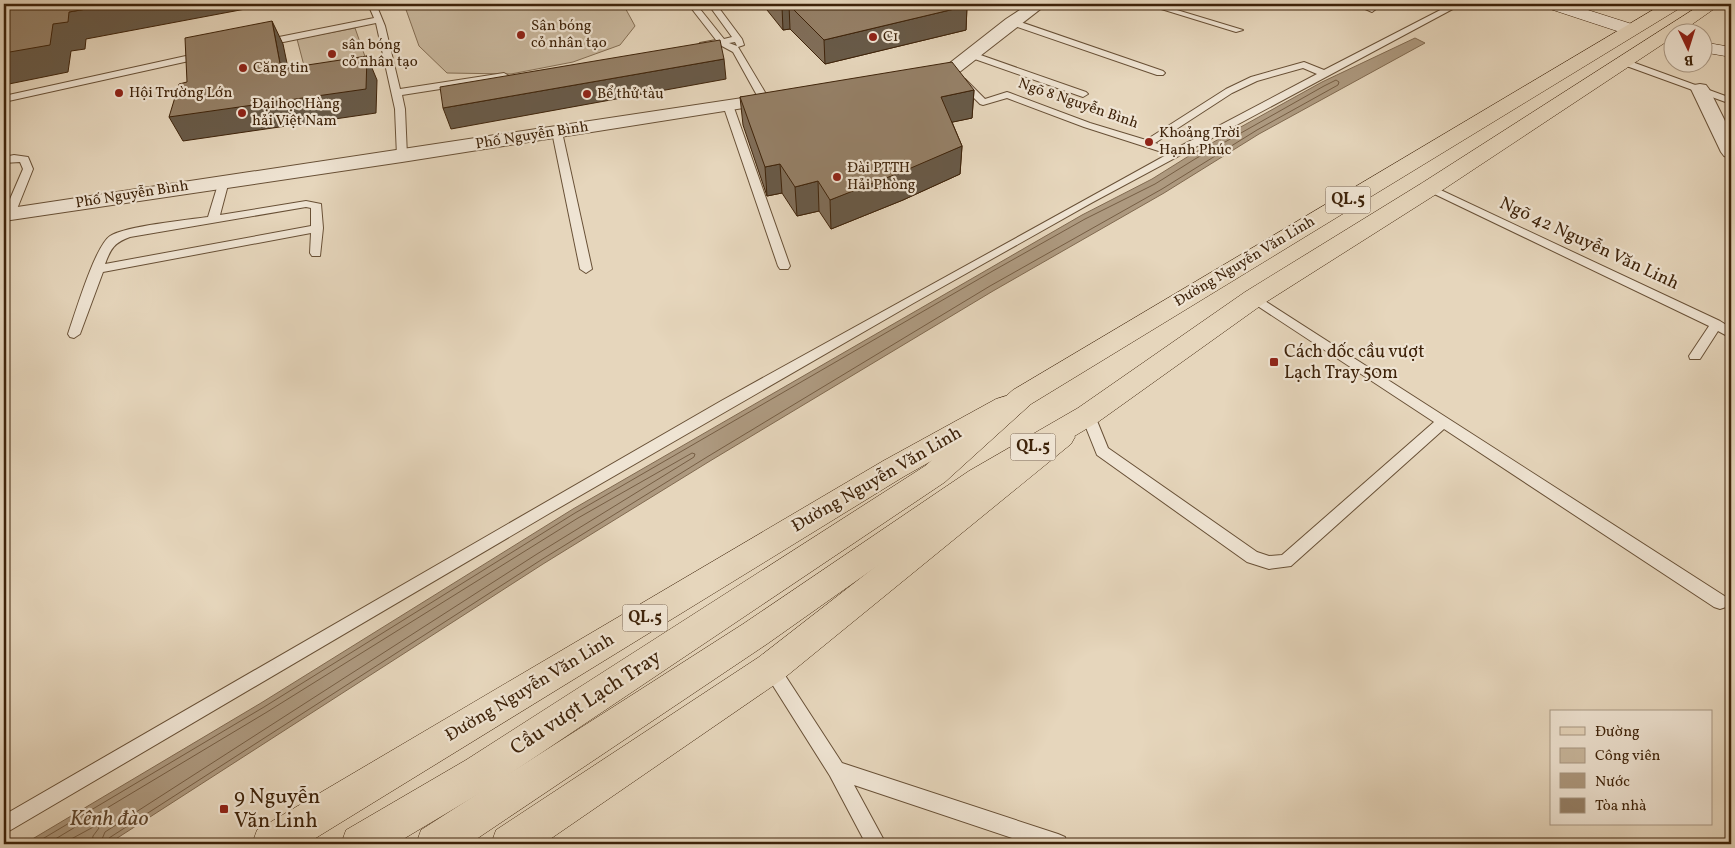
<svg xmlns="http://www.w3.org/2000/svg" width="1735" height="848" font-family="Vollkorn,serif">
  <rect width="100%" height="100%" fill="#e6d6bc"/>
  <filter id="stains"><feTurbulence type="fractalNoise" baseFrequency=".004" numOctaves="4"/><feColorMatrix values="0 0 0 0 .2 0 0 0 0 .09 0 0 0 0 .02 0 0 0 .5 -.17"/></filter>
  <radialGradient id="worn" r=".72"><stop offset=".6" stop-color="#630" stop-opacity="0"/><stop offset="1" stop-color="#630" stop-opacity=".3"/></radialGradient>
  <!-- green -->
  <g fill="#c9b89e" stroke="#846e54">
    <path d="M404,4H623L635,26L620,45L573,62L511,74L447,73L419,46Z"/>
    <path d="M355,28L369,68L308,81L297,39Z"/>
  </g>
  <!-- water -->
  <path fill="#ad997f" stroke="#816a50" d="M1415,38L1425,43L1259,134L1164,193L993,291L710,461L543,564L108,844H24L261,703L573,509L1082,215L1152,179L1192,154L1322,82Z"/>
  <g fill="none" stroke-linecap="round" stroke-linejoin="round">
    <!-- shore -->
    <g stroke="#765e44" stroke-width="1">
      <path d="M34,844L264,707L575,513L991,272L1085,219L1155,184L1195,159L1324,86L1336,80L1339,82L1338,85L1257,130L1162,189L990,286L707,457L541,560L109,838L106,844"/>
      <path d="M47,844L267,712L578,518L692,453L695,454L694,457L537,554L105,832L100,844"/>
      <path d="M62,844L97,825L99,828L93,836L92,844"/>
    </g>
    <!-- lane casing -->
    <g stroke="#685036" stroke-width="2">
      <g id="lane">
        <path d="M368,4H376L385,26L400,89L504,73L509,76L504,79L402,95L405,109L407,156L402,159L397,156L395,109L376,23L264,46L260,43L264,40L374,18Z"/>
        <path d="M688,4H696L724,39L732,37L708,4H716L742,39L744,45L738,47L769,99L767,101L764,102L759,99L733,52L720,45L700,47V43L716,40ZM735,42L737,46L729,43Z"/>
        <path d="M1145,4H1157L1243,30L1236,32Z"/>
        <path d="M1354,4H1365L1376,9L1372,12Z"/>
        <path d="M1452,4H1462L1093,202L912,304L550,513L4,834V815L721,401L1168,154L1084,127L1007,98L983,105L980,104L959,83V79H965L985,99L1007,92L1010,93L1090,123L1146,140L1226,89L1251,77L1304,62L1324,70ZM1303,68L1317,74L1175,149L1155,143L1232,93L1257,81Z"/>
        <path d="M1712,4L1731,5V9L1713,6Z"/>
        <path d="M1012,19L1163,71L1165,73L1163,75H1157L1009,24V20Z"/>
        <path d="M204,52L207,53V57L4,102V96Z"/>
        <path d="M972,52L1086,92L1088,94L1083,97L1080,96L969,57L968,55Z"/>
        <path d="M1624,59L1731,98V104L1621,64V60Z"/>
        <path d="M728,102L733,105L790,266L788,269H780L778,266L723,105Z"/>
        <path d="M557,129L562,132L592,269L586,273L580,269L552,132Z"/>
        <path d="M14,155L28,157L33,169L15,214L9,217L5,216L4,213L23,169L20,162L4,163V157Z"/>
        <path d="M224,178L229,181L220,215L306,201L321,204L323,228L320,256H312L310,253L311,233L103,272L80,334L74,338L70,337L68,334C75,314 95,246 110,236C126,226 187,220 208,217L219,181ZM306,207L311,208V226L105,264C111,248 114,243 130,237Z"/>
        <path d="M1430,185L1720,321L1731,328V338L1718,331L1700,359H1690L1689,356L1709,326L1426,190L1425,188Z"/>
        <path d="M1254,294L1726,597L1728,602L1726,607L1720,609L1714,607L1444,429L1291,566L1269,569L1247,562L1097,455L1081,415L1083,411H1093L1108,448L1257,552L1269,556L1282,555L1434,422L1250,301L1248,298L1250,295Z"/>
        <path d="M771,660L777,663L842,763L1058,834L1065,837L1067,844H1030L854,785L886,844H866L830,776L765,673L763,668L765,663Z"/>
      </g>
    </g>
    <!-- street casing -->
    <g stroke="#685036" stroke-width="2">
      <g id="street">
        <path d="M1029,4H1047L957,74L920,80L914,79L911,75L914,71L946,66L1006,19Z"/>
        <path d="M1700,84L1706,85L1709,89L1731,133V158L1724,156L1721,152L1691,89L1694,85Z"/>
        <path d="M775,93L781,94L784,98L781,102L402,162L4,221V209Z"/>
      </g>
    </g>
    <!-- secondary casing -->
    <g stroke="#3e230a" stroke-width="1">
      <g id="secondary">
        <path d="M1545,4H1569L1635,25L1638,29L1635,33L1629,34L1623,33L1547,8Z"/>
        <path d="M1702,42L1731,47V57L1702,52Z"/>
      </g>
    </g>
    <!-- primary casing -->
    <g stroke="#3e230a" stroke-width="1">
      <g id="primary">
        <path d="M1006,396L1016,399L1020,406L1016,413L903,477L306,844H252L257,830L883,461L996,399Z"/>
        <path d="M1061,427L1071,430L1075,437L1071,444L783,679L543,844H491L496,830L759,657L1051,430Z"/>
      </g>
    </g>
    <!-- highway casing -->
    <g stroke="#3e230a" stroke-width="1">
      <g id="highway">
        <path d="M1663,4H1682L1680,8L1031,404L945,482L492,786L395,844H341L346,830L466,760L925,466L1013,390Z"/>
        <path d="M1702,4H1721L1681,32H1672V38L1438,193L1263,304L1098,422L989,487L767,644L469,844H416L421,830L743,624L969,471L1078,408L1245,292L1422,183Z"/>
      </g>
    </g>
    <!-- lane -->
    <use href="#lane" fill="#efe4d3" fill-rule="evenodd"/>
    <!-- street -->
    <use href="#street" fill="#efe4d3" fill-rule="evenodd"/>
    <!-- secondary -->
    <use href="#secondary" fill="#efe4d3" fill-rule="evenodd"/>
    <!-- primary -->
    <use href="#primary" fill="#e6d6bc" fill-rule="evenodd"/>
    <!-- highway -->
    <use href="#highway" fill="#e6d6bc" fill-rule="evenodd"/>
  </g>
  <!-- wall -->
  <g fill="#806e59" stroke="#3e230a">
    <path d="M763,4H964L967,6L966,30L825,64L790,29L783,30L763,5Z"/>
    <path d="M974,90L972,118L952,122L962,146L960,174L903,200L831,229L819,211L797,216L782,193L767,196L743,125L740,97Z"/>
  </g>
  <!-- shaded-wall -->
  <g fill="#685a48" stroke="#3e230a">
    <path d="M115,4H272L86,39L85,49L71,51L68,72L4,85V53L53,24L69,12Z"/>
    <path d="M789,5L790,29L783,30L782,7Z"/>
    <path d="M967,6L966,30L825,64L824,40Z"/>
    <path d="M272,21L283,44L293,92L281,69Z"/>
    <path d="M367,56L377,80L376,113L183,141L169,117Z"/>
    <path d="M724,59L726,79L451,129L443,108Z"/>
    <path d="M974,90L972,118L939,125L941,97Z"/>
    <path d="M962,146L960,174L903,200L831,229L830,200Z"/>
    <path d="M780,164L782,193L767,196L765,167Z"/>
    <path d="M818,181L819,211L797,216L795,187Z"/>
  </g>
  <!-- building -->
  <g fill="#958067" stroke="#3e230a">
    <path d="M4,4H115L69,12L68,22L53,24L50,45L4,53Z"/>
    <path d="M779,4H964L967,6L824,40L789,5L782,7Z"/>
    <path d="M272,21L281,69L367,56L366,89L169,117L179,84L187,82L185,38Z"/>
    <path d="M720,40L724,59L443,108L440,87Z"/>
    <path d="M952,62L974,90L941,97L962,146L904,171L830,200L818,181L795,187L780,164L765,167L740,97Z"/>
  </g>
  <!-- markers -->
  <g fill="#8f2418" stroke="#efe4d3" stroke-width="2">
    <circle cx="521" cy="35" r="5"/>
    <circle cx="873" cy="37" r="5"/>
    <circle cx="332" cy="54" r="5"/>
    <circle cx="243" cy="68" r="5"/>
    <circle cx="119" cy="93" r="5"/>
    <circle cx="587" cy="94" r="5"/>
    <circle cx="242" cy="113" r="5"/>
    <circle cx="1149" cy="142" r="5"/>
    <circle cx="837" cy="177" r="5"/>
    <rect x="1269" y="357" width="10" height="10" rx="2.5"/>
    <rect x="219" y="804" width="10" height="10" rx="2.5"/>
  </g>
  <g text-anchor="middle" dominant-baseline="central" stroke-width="4.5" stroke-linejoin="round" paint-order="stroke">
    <!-- far-poi labels -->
    <g font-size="15" fill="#3e230a" stroke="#efe4d3" text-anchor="start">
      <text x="531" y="26">Sân bóng<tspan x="531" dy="17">cỏ nhân tạo</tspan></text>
      <text x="883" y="37">C1</text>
      <text x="342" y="45">sân bóng<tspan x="342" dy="17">cỏ nhân tạo</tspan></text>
      <text x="253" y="68">Căng tin</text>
      <text x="129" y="93">Hội Trường Lớn</text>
      <text x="597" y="94">Bể thử tàu</text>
      <text x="252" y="104">Đại học Hàng<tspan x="252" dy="17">hải Việt Nam</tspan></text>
      <text x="1159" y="133">Khoảng Trời<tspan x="1159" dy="17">Hạnh Phúc</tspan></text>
      <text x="847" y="168">Đài PTTH<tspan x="847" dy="17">Hải Phòng</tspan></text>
    </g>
    <!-- far-street labels -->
    <g font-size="15" fill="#3e230a" stroke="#efe4d3">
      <text transform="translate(1078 104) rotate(19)">Ngõ 8 Nguyễn Bình</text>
      <text transform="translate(532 136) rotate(-9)">Phố Nguyễn Bình</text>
      <text transform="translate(132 195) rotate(-9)">Phố Nguyễn Bình</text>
      <text transform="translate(1245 262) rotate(-31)">Đường Nguyễn Văn Linh</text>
    </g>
    <!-- shield labels -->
    <g fill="#efe4d3" stroke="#735d46" stroke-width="1">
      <rect x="1325.5" y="186.5" width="45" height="27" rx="4"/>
      <rect x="1010.5" y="433.5" width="45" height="27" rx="4"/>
      <rect x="622.5" y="604.5" width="45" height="27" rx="4"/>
    </g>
    <g font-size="16" font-weight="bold" fill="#3e230a">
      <text x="1348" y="200">QL.5</text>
      <text x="1033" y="447">QL.5</text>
      <text x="645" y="618">QL.5</text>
    </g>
    <!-- street labels -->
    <g font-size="18" fill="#3e230a" stroke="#efe4d3">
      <text transform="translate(1589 244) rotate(25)">Ngõ 42 Nguyễn Văn Linh</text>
      <text transform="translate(877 480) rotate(-30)">Đường Nguyễn Văn Linh</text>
      <text transform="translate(530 688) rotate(-31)">Đường Nguyễn Văn Linh</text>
    </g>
    <!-- poi labels -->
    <g font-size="18" fill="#3e230a" stroke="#efe4d3" text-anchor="start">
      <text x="1284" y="352">Cách dốc cầu vượt<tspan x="1284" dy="21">Lạch Tray 50m</tspan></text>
    </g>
    <!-- near-street labels -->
    <g font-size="21" fill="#3e230a" stroke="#efe4d3">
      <text transform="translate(586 703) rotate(-33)">Cầu vượt Lạch Tray</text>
    </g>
    <!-- near-poi labels -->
    <g font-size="21" fill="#3e230a" stroke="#efe4d3" text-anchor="start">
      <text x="234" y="797">9 Nguyễn<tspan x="234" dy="24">Văn Linh</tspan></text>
    </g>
    <!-- near-water labels -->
    <g font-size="22" font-style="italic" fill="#5f462d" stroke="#efe4d3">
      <text x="109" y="819">Kênh đào</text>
    </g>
  </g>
  <!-- margin -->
  <rect width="1735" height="848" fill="none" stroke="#e6d6bc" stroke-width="20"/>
  <rect x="5" y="5" width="1725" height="838" fill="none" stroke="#3e230a" stroke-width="2.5"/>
  <rect x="10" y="10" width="1715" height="828" fill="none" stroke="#3e230a"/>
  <!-- legend -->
  <rect x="1550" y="710" width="162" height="115" fill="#efe4d3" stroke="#a89783"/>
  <rect x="1560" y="727" width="25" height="8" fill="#e6d6bc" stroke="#a89783"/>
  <text x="1595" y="736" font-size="15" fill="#3e230a">Đường</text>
  <rect x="1560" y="748" width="25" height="15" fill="#c9b89e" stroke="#a89783"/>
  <text x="1595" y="760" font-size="15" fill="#3e230a">Công viên</text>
  <rect x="1560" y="773" width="25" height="15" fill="#ad997f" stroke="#a89783"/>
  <text x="1595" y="786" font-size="15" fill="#3e230a">Nước</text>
  <rect x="1560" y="798" width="25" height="15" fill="#958067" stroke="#a89783"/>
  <text x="1595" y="810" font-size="15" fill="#3e230a">Tòa nhà</text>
  <!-- north arrow -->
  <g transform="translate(1688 48) rotate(176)"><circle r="24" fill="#efe4d3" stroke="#a89783"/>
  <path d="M0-4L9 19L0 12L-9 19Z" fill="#8f2418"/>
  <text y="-8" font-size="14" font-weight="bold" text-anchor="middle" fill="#3e230a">B</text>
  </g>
  <rect width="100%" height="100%" filter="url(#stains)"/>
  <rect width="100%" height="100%" fill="url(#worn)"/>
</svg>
